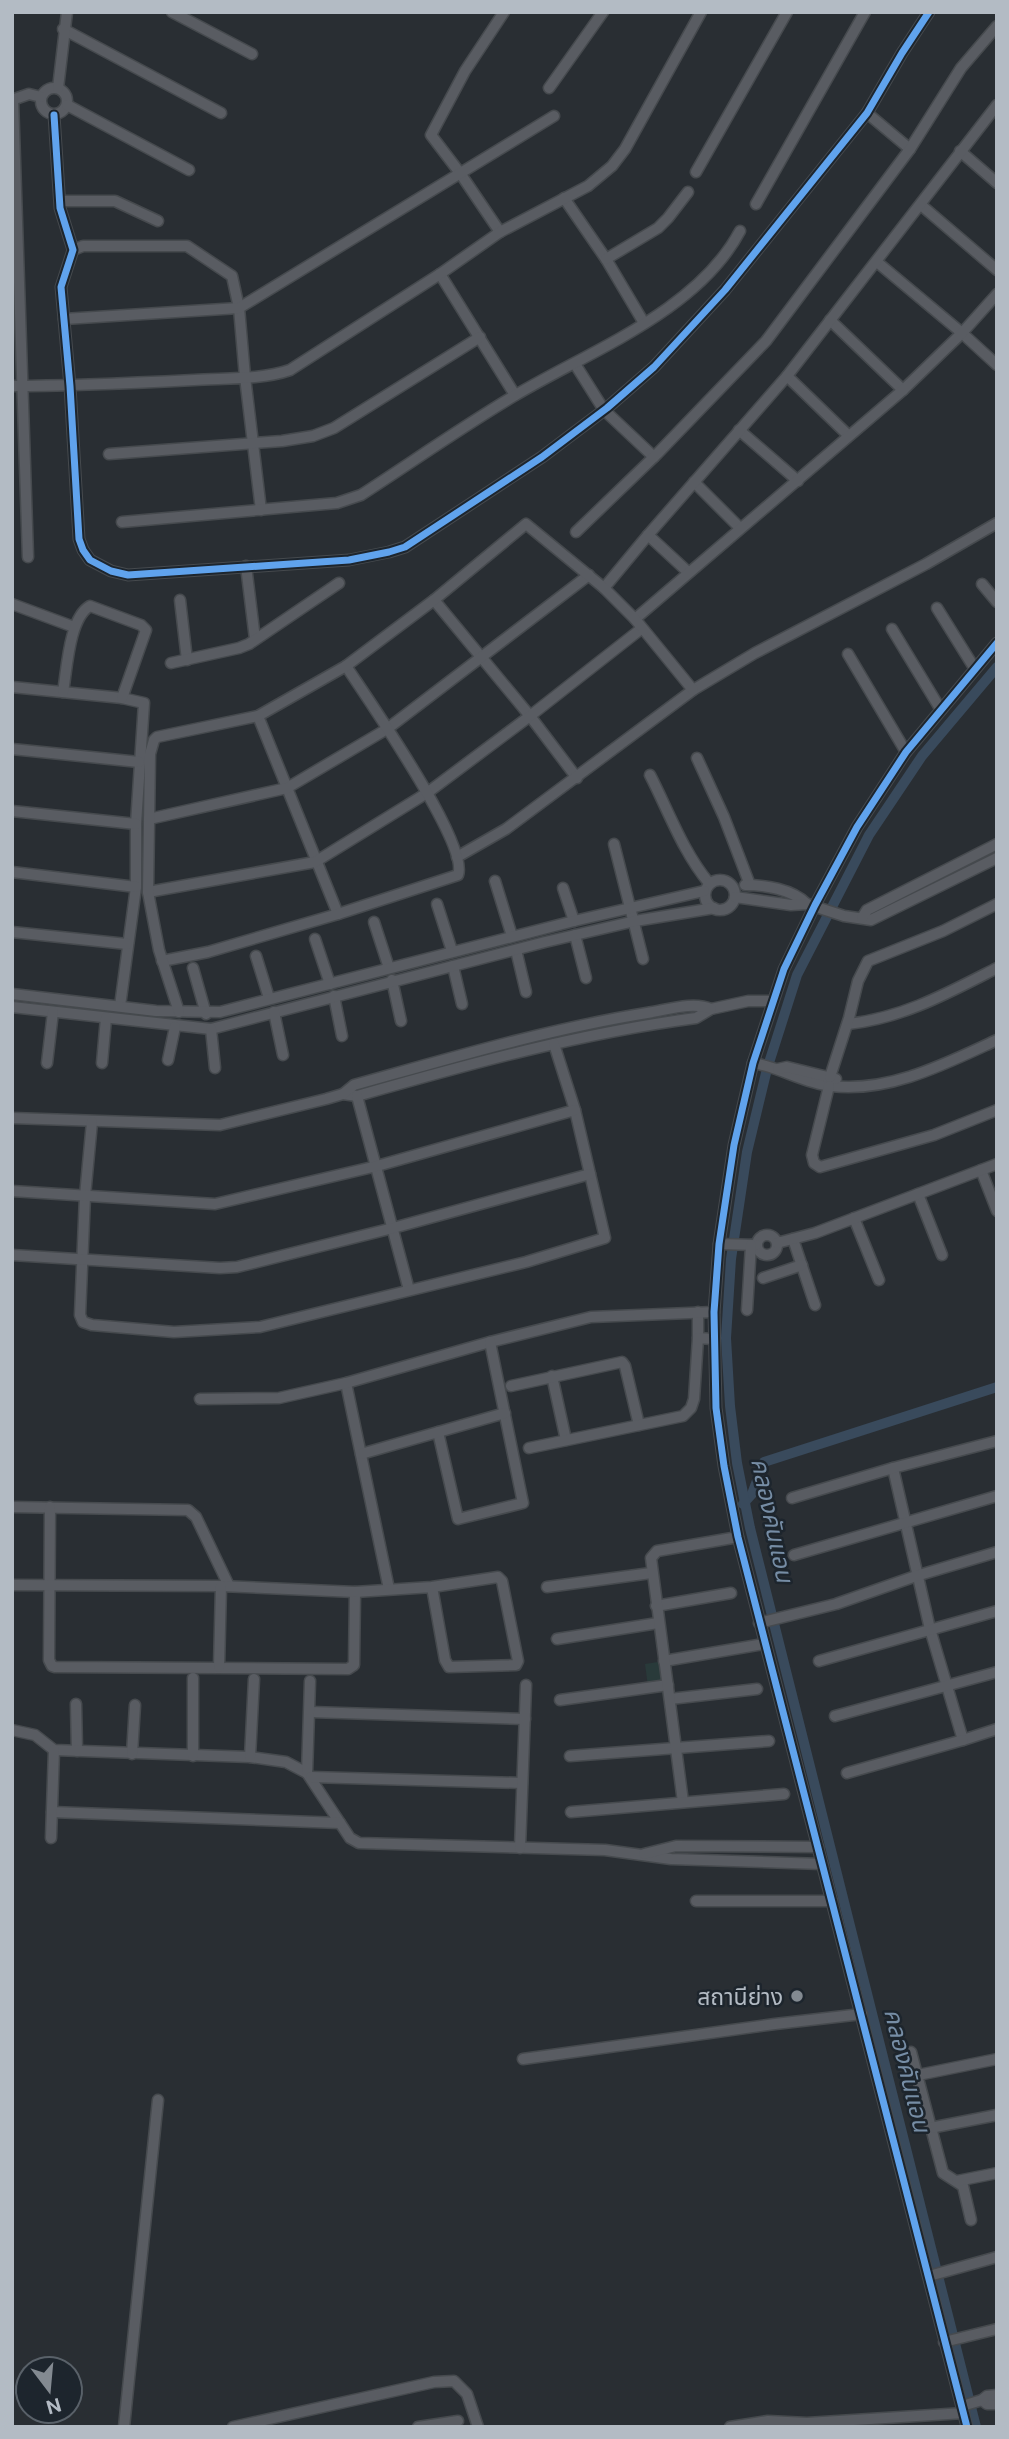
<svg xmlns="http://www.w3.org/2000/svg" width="1009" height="2439" font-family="'Public Sans','Noto Sans Thai',sans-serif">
  <rect width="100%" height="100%" fill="#292e33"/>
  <!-- green -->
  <path fill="#293a3a" d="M664,1661L668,1685L648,1687L645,1664Z"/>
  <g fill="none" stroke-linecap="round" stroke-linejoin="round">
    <!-- canal -->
    <g stroke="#394a5c" stroke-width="10">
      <path d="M743,1504L752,1494L764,1462L997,1387"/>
      <path d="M976,2427L750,1528L737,1463L730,1406L726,1338L731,1259L747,1152L767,1069L797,975L869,835L922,756L997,667"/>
    </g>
    <!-- minor casing -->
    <g stroke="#464a4e" stroke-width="13">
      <g id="minor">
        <path d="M172,12L252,54"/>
        <path d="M63,29L221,113"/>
        <circle cx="54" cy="101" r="13"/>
        <path d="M58,88L67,12"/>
        <path d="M549,88L603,12"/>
        <path d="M12,100L29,94L41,97"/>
        <path d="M13,100L28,557"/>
        <path d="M67,105L189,170"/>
        <path d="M867,113L910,149"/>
        <path d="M54,115L60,208L73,250L61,287L70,386L79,539L83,550L90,560L111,571L128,575L349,560L389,552L405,547L542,457L607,408L654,367L725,290L867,113L902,53L929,12"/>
        <path d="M960,151L997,183"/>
        <path d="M696,172L787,12"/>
        <path d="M564,198L606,259L644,323"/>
        <path d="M61,201H115L158,221"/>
        <path d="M756,204L865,12"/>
        <path d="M921,205L997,270"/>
        <path d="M500,232L460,173L431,135L465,71L504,12"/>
        <path d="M73,250L83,246H187L232,276L239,308L245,377L261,510"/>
        <path d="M606,259L658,228L668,218L688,192"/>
        <path d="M877,262L962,333L997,365"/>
        <path d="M440,274L515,395"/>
        <path d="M64,319L239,308L554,116"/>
        <path d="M830,320L903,390"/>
        <path d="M575,364L604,410L654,457"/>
        <path d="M787,376L848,435"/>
        <path d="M12,386C73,386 134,383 194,380C225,378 261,380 290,370L440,274L500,232L588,186L612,166L625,149L701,12"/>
        <path d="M739,430L798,481"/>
        <path d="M109,454L282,441L313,436L334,428L480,337"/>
        <path d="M694,482L740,528"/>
        <path d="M122,522L337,503L361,495C412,462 462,427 514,396C589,351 697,312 740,231"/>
        <path d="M576,532L657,454L766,341L910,149L961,68L997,26"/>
        <path d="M648,535L688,572"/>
        <path d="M246,566L255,639"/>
        <path d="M982,584L997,602"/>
        <path d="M604,588L648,535L787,376L997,105"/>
        <path d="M180,600L187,660"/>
        <path d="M434,600L530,716L577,778"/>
        <path d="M12,604L74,627"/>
        <path d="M937,608L975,669"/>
        <path d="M635,619L903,390L962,333L997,294"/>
        <path d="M892,629L941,710"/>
        <path d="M848,654L906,752"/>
        <path d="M171,663L239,648L249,644L339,583"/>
        <path d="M12,687L122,698L144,703L136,824V887L120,1006"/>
        <path d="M63,692C67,669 69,618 90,606L141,625L146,630L122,698"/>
        <path d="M258,716L338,914"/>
        <path d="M12,749L139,762"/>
        <path d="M697,758L724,817L750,885"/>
        <path d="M650,775C669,812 683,852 709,883"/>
        <path d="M12,811L136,824"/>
        <path d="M149,819L287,788L387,729L589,575"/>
        <path d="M614,844L643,959"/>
        <path d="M457,857L506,829L693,690L755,653L926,564L997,523"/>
        <path d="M12,872L136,887"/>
        <circle cx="720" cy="895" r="15"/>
        <path d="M495,881L512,936"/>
        <path d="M745,885C765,885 792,889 807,904"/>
        <path d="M563,888L574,921"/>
        <path d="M148,892L315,862L427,793L530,716L641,629"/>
        <path d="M735,897L791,905L807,904L844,916L871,920L997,858"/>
        <path d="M437,904L452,951"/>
        <path d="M862,918L867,910L997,844"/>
        <path d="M374,922L389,968"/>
        <path d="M12,932L127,944"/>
        <path d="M575,935L586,978"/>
        <path d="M315,939L330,984"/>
        <path d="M516,950L526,992"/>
        <path d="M256,956L269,998"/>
        <path d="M162,961L208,952L338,914L458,875C470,845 367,698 346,666"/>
        <path d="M453,966L462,1004"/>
        <path d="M193,968L206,1014"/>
        <path d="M392,980L401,1021"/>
        <path d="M12,994L156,1011L220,1012L574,921L704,891"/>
        <path d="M334,996L342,1036"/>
        <path d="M12,1007L211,1029L545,942L635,921L714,908"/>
        <path d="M179,1012L159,950L148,892L150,754L154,740L157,737L258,716L346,666L434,600L526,524L604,588L635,619L693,690"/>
        <path d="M274,1012L283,1055"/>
        <path d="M848,1024C903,1018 948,993 997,968"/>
        <path d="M211,1029L215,1068"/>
        <path d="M168,1060L175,1027"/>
        <path d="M47,1063L53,1012"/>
        <path d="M102,1063L106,1018"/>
        <path d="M753,1063C780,1067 803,1083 831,1086C889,1093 945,1064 997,1040"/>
        <path d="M778,1069L787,1067L836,1079"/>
        <path d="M830,1077L849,1018L858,981L868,961L943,931L997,904"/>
        <path d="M829,1086L812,1155L814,1163L820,1167L934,1135L997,1110"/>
        <path d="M343,1094L357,1096C469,1064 581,1033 696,1018L711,1009L748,1001H772"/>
        <path d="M357,1096L409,1290"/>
        <path d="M12,1118L220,1125L326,1099L343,1094L354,1085C451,1058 548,1029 647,1013C667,1010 693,1001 711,1009"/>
        <path d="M92,1122L85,1196L80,1315L83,1322L92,1325L174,1332L260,1327L526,1262L605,1238L575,1110L554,1044"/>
        <path d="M981,1170L997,1211"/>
        <path d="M12,1191L215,1204L377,1166L575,1110"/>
        <path d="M918,1194L942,1255"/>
        <path d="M854,1218L879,1280"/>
        <circle cx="767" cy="1245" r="10"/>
        <path d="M793,1239L815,1305"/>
        <path d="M777,1243L815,1233L997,1164"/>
        <path d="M719,1244L756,1245"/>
        <path d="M12,1255L220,1268L237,1267L393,1228L590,1174"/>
        <path d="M763,1278L802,1265"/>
        <path d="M747,1310L751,1245"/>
        <path d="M698,1312V1338"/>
        <path d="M552,1376L566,1440"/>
        <path d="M346,1383L389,1589"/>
        <path d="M511,1386L622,1362L625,1366L639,1425"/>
        <path d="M200,1399L279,1398L346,1383L490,1342L591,1317L714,1312"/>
        <path d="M438,1432L458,1519L523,1503L490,1342"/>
        <path d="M529,1448L683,1416L691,1408L694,1399L698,1338L713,1339"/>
        <path d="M361,1454L505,1413"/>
        <path d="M893,1468L930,1629L963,1740L997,1729"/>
        <path d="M792,1498L893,1468L997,1441"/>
        <path d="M12,1507L188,1510L196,1517L229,1586"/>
        <path d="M50,1507L49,1660L52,1666L55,1667L348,1669L354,1665L355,1592"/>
        <path d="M794,1555L997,1496"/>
        <path d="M12,1585L221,1586L355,1592L432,1587L498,1577L502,1581L518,1661L516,1665L449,1667L445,1660L432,1587"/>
        <path d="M547,1587L651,1573"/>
        <path d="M656,1606L731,1593"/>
        <path d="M759,1623L836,1604L916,1576L997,1552"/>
        <path d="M557,1639L658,1623"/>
        <path d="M664,1661L764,1644"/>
        <path d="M819,1661L997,1611"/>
        <path d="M219,1667L221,1586"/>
        <path d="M670,1699L757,1689"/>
        <path d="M560,1700L668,1685"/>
        <path d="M76,1704L77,1751"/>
        <path d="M311,1712L525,1719"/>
        <path d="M835,1716L997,1672"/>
        <path d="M12,1730L35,1735L54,1750L250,1757L286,1762L307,1773L350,1838L359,1843L605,1850L671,1859L822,1864"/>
        <path d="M132,1754L135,1705"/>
        <path d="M193,1756V1678"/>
        <path d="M570,1756L769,1741"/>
        <path d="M250,1757L254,1679"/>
        <path d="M307,1773L310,1681"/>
        <path d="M847,1773L963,1740"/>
        <path d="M311,1777L522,1783"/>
        <path d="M683,1802L651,1558L657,1551L738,1537"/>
        <path d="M52,1812L340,1823"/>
        <path d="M571,1812L784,1794"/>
        <path d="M51,1838L54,1750"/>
        <path d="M520,1848L526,1685"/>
        <path d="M644,1854L676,1846L818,1847"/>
        <path d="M696,1901H832"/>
        <path d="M911,2052L943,2173L963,2186L971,2220"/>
        <path d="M523,2059L775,2024L862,2014"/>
        <path d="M918,2075L997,2059"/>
        <path d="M930,2128L997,2115"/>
        <path d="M957,2181L997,2173"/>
        <path d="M929,2276L997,2257"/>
        <path d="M944,2342L997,2329"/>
        <path d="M982,2400L987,2404H997"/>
        <path d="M962,2406L982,2400L987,2396L997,2395"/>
        <path d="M124,2427L158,2100"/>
        <path d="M233,2427L434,2382L454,2381L467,2394L478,2427"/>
        <path d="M418,2427L458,2421"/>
        <path d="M730,2427L768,2421L807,2423L964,2413"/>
        <path d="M967,2427L738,1537L724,1466L716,1408L714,1312L719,1244L734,1145L753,1063L784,969L815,905L857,827L906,752L997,643"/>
      </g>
    </g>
    <!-- minor -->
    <use href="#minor" stroke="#595c62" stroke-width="10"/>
    <!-- cycleway casing -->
    <g stroke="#1d252d" stroke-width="11">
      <g id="cycleway">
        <path d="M54,115L60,208L73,250L61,287L70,386L79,539L83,550L90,560L111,571L128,575L349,560L389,552L405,547L542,457L607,408L654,367L725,290L867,113L902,53L929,12"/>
        <path d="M967,2427L738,1537L724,1466L716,1408L714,1312L719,1244L734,1145L753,1063L784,969L815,905L857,827L906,752L997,643"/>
      </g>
    </g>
    <!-- cycleway -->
    <use href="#cycleway" stroke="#60a3ed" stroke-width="7"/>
  </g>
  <!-- markers -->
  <circle fill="#838a91" stroke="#1d252d" stroke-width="2.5" cx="797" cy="1996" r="7"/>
  <g text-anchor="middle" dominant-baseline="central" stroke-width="5" stroke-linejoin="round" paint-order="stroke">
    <!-- poi labels -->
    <g font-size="23" fill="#b3bbc4" stroke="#1d252d" text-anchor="end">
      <text x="783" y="1996">สถานีย่าง</text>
    </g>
    <!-- water labels -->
    <g font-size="24" font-style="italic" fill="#768da5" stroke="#1d252d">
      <text transform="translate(773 1520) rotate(78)">คลองคันแอน</text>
      <text transform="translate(908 2070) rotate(76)">คลองคันแอน</text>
    </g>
  </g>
  <!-- border -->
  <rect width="1009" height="2439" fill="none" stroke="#b3bbc4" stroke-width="28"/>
  <!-- north arrow -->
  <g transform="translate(49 2390) rotate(164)"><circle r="33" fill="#1d252d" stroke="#596169" stroke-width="2"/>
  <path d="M0-5L12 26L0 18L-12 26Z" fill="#838a91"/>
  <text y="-10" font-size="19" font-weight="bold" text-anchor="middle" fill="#b3bbc4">N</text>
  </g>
</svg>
